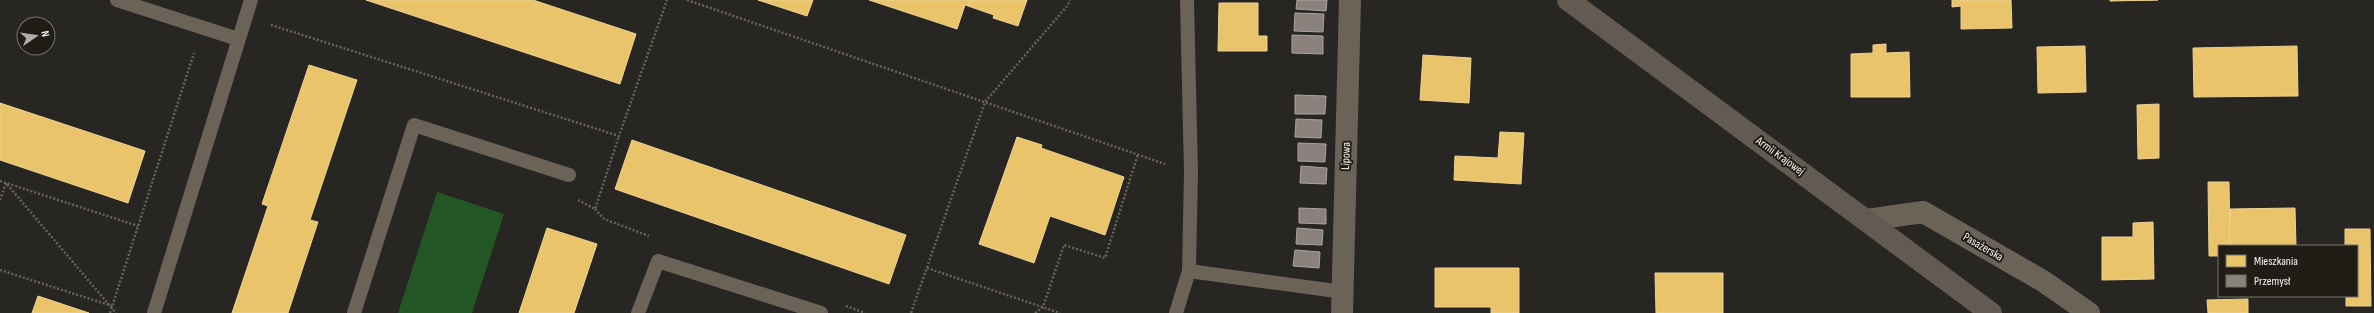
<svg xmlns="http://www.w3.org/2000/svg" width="2374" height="313" font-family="'Sofia Sans Condensed',sans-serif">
  <rect width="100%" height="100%" fill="#272622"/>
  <!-- green -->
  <path fill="#225725" d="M437,192L504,214L472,313H398Z"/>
  <!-- homes -->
  <g fill="#e9c46a" stroke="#edd292">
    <path d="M366,0H533L636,34L620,84Z"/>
    <path d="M758,0H813L807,16Z"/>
    <path d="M869,0H970L968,6L965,5L957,29Z"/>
    <path d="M970,0H1027L1018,26L993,18L994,15L968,6Z"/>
    <path d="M1952,0H2011L2012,28L1961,29V6L1952,7Z"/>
    <path d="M2110,0H2158L2110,1Z"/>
    <path d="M1219,3H1258V36H1267V51H1218Z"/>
    <path d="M1886,44V53L1909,52L1910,97H1851V54L1873,53V45Z"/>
    <path d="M2085,46L2086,92L2038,93L2037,47Z"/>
    <path d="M2297,46L2298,96L2194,97L2193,48Z"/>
    <path d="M1423,55L1471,58L1469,103L1420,100Z"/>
    <path d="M309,65L357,80L310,220L318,222L288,313H232L268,206L262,204Z"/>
    <path d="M0,103L145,151L128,203L0,160Z"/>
    <path d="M2159,104V158L2138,159L2137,105Z"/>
    <path d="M1500,132L1524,133L1521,184L1454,180L1455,156L1498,158Z"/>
    <path d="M1017,137L1042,145L1041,148L1124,177L1105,235L1050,216L1034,263L979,244Z"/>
    <path d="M632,140L906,235L889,284L615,189Z"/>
    <path d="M2208,182H2229L2230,246H2219V256H2209Z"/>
    <path d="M2295,208L2296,246H2230V209Z"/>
    <path d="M2153,222L2154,279L2102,280V237H2133V223Z"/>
    <path d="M547,228L597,244L574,313H519Z"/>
    <path d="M2345,229H2370L2371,306H2346V296H2357V246H2345Z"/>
    <path d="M1435,268H1519V313H1491V307H1435Z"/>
    <path d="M1655,273H1723V313H1656Z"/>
    <path d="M38,296L89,313H32Z"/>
    <path d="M2248,299V313H2208L2207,300Z"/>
  </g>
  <!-- industry -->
  <g fill="#8a817c" stroke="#aaa49e">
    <path d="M1297,0H1327L1326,11L1296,9Z"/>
    <path d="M1295,13L1324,14L1323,32L1294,31Z"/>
    <path d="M1292,35L1323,36V54L1292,53Z"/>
    <path d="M1295,95L1326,96L1325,114H1295Z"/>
    <path d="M1296,119L1322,120L1321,138L1295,137Z"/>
    <path d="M1298,143L1326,144L1325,162L1298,161Z"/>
    <path d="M1301,166L1327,168L1326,184L1300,183Z"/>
    <path d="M1299,208L1326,209V224L1299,223Z"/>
    <path d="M1297,228L1323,230L1322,245L1296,244Z"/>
    <path d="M1295,250L1320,252L1319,268L1293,266Z"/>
  </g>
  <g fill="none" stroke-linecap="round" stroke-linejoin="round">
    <!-- path -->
    <g stroke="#69635e" stroke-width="2.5" stroke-dasharray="2 2" stroke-linecap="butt">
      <path d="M687,0L1165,164"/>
      <path d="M271,25L619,136L667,0"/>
      <path d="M0,181L138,226"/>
      <path d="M0,200L6,183L116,313"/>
      <path d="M578,200L595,209L619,136"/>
      <path d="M595,209L604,219L649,236"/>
      <path d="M927,268L1060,313"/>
      <path d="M0,270L112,306"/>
      <path d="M846,306L865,313"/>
      <path d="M110,313L194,53"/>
      <path d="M911,313L985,102L1068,5L1070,0"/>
      <path d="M1035,313L1043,307L1064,245L1105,258L1138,154"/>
    </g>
    <!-- service -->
    <g stroke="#6b6258" stroke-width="14">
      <path d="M117,0L238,39"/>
      <path d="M1189,271L1343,292"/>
      <path d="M154,313L251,0"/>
      <path d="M354,313L414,125L569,175"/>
      <path d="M638,313L658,261L821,313"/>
      <path d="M1176,313L1189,271L1191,172L1187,0"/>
    </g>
    <!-- minor -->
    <g stroke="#6b6258" stroke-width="22">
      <path d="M1867,220L1923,212L2043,281L2089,313"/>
      <path d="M1342,313L1350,0"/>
    </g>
    <!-- secondary -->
    <path stroke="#635b51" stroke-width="22" d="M1568,0L1991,313"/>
  </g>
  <g text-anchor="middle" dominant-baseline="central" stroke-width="4" stroke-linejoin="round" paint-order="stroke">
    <!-- street labels -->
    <g font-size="12" fill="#f5f4ef" stroke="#201d17">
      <text transform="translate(1346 156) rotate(-88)">Lipowa</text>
      <text transform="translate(1780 156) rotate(36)">Armii Krajowej</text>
      <text transform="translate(1983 247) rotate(30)">Pasażerska</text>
    </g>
  </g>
  <!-- legend -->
  <rect x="2218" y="245" width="140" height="52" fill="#201d17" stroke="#75736d"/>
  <rect x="2226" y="255" width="20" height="12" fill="#e9c46a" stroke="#75736d"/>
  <text x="2254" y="265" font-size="12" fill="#f5f4ef">Mieszkania</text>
  <rect x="2226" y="275" width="20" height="12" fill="#8a817c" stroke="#75736d"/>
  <text x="2254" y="285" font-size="12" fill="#f5f4ef">Przemysł</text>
  <!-- north arrow -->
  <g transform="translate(36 36) rotate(77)"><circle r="19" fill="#201d17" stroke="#75736d"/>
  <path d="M0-3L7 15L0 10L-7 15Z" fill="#adaca7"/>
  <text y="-6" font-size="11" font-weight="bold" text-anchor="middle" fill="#f5f4ef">N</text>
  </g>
</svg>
